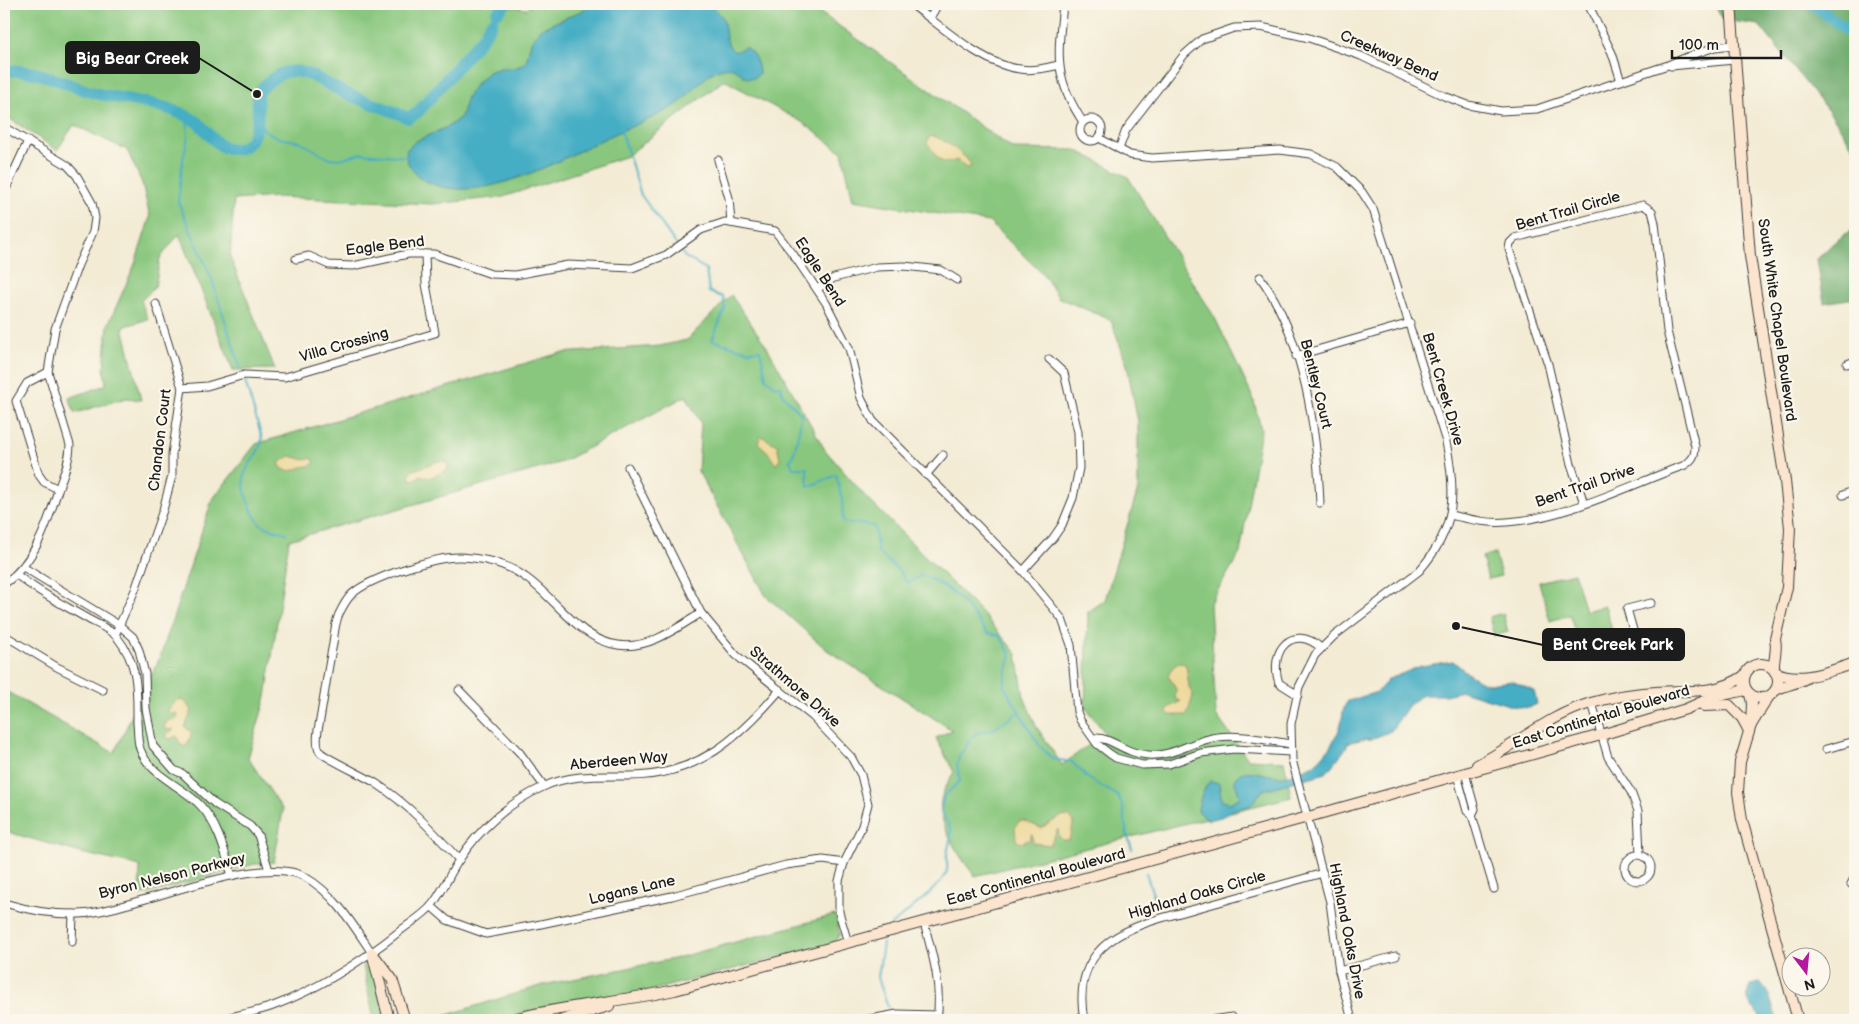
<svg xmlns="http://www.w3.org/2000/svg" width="1859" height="1024" font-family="'Balsamiq Sans',sans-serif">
  <rect width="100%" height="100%" fill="#fbf7ec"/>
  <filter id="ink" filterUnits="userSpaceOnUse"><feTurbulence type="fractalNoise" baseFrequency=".02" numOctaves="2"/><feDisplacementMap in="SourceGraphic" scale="10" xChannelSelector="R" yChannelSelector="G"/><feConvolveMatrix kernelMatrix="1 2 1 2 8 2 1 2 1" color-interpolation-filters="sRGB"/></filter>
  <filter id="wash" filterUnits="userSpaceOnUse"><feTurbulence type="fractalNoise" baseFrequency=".0096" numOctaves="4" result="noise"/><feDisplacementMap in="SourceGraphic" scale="20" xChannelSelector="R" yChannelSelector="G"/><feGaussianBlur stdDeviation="1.12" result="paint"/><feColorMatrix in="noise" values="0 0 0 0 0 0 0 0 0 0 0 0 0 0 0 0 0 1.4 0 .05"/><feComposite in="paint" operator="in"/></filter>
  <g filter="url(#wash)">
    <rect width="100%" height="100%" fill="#f3ebd4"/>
    <!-- green -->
    <g fill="#89c77e" stroke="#52724d">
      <path d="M4,4H496L527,9L531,4H808L1013,149L1076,150L1128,177L1215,318L1253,398L1261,429L1240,553L1210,603L1216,715L1248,759L1284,761L1291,797L975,876C960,858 934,820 942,796C944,788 950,780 954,772L936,738L952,730L827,650L766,596L698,471L701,423L686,396L562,462L289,540L266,697L248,758L283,810L274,862L255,864L139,896L140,866L81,853L4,831V690L114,753L161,655L212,500L256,444L560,353L660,346L687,340L731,295L767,347L825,450L865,496L983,614L1017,654L1024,697L1036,726L1062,765L1105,733L1085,707L1088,612L1105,600L1138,489V422L1127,365L1111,320L1059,298L1043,274L989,222L853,200L842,152L802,122L724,80L627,156L503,197L433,204L276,197L234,200L230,257L275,369L233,370L179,234L160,258L155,287L141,301L148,319L123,327L141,400L126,398L75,413L69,398L106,385L104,369L108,325L135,264L150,217L142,183L127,150L74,125L57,150L4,115Z"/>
      <path d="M1495,553L1501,576L1488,579L1482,557Z"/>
      <path d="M1574,573L1585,611L1605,606L1616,644L1581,654L1570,615L1550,621L1539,582Z"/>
      <path d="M1503,613L1508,632L1494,636L1489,617Z"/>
      <path d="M835,915L840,934L836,940L830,944L634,995L553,1005L497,1020H431L543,985L673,959Z"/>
      <path d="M365,963L373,966L388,1020H374L363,966Z"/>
    </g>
    <!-- forest -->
    <g fill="#6eac6d" stroke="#456444">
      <path d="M1714,4H1855V151L1833,117L1759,25L1723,20Z"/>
      <path d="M1855,227V298L1824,303L1817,259L1832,244Z"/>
    </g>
    <!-- sand -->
    <g fill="#eeda9e" stroke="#857b5d">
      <path d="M933,136C942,138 971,158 971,167L966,168L957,160C939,168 937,155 927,143L929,137Z"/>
      <path d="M761,436L777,445L780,458L776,465L767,451L758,443Z"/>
      <path d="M290,456L305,460L312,458L315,463C309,468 305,465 299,468C292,472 283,473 279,463Z"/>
      <path d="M439,461L447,462L448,470L429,478L421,475L414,480L409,478L411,471Z"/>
      <path d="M1180,662L1186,665L1189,687L1193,696L1187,715H1170L1167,712L1168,708L1181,701L1175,699L1176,689L1168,675L1173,667Z"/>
      <path d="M177,700H183L192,710L185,727L192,733L186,747L180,744L177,736L170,739L167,738V734L174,729L167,730L164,727L167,721L178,718L177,713L171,714L168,711Z"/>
      <path d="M1062,816L1070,817L1074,822L1069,840H1063L1059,836L1058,829L1050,845L1033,843L1032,834L1029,840L1021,843L1016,840L1015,828L1019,821H1024L1041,828Z"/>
    </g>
    <!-- water -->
    <g fill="#44adc4" stroke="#306470">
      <path d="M597,4H710C714,8 721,14 723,19C727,31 723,43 735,52L745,47C754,52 759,64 759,74L754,78H746L734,68C709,63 695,93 676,105C656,118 631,126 610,136C563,158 483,206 430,183C417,178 403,164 407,149L416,141L449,126L461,117L467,97L476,84L488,72L501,68H515L526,62L531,42L540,29Z"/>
      <path d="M1453,661L1470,675L1482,682L1489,684L1512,681L1534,691L1537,704L1528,708L1512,706L1462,691L1445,695H1422L1409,705L1391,731L1369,740L1368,738L1347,743V747L1326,773L1263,790L1250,806L1235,809L1221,817L1208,820L1198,811C1198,803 1204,787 1210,781L1219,783L1222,801L1230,803L1240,797L1234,780C1243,762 1269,779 1284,776C1292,775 1300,771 1307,768C1321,763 1338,738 1341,723C1343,715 1342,708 1348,701L1377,692L1389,679L1406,672L1421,666Z"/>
      <path d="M1760,983C1772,992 1771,1008 1778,1020H1761C1758,1006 1741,1007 1750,985Z"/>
    </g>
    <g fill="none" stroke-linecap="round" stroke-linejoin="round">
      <!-- stream -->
      <g stroke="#44adc4" stroke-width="2">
        <path d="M187,117L188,137L183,159L178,202L211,277L241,370"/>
        <path d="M260,119L264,130L279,138L301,142L328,158L340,159L361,153L408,157"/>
        <path d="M621,130L641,195L685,257L706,269L709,292L723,297L725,309L712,340L748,351L760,350L766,378L775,386H781L783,395L802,415L795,450L790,461L793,468H807L808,487L836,475L842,499L843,522L874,526L878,552L901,573L907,583L922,575C953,588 968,606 987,633L1000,636L1011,655L1005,676V688L1039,745L1053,759L1072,762L1089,779L1118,796L1123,807L1127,834L1132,849"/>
        <path d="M245,381L262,438C261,452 250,460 245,473C240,485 252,520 264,526C270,529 279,531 286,533"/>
        <path d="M1146,873L1156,904"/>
        <path d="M891,925C904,914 943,886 947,870C948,865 946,860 947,855C952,827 955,836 941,811L944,796L960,781L957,766L959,756L975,734L995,728L1019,712"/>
        <path d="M883,943L878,978L888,1007"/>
      </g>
      <!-- river -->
      <g stroke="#44adc4" stroke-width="12">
        <path d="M1813,4L1855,36"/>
        <path d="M497,13L505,4"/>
        <path d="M4,71C37,67 64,85 95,93C125,100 167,103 194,120C208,128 215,151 236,149C260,146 259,111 257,94C293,49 315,82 354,97C372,104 390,109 408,118L418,112L483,37L492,22"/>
      </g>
    </g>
  </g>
  <g filter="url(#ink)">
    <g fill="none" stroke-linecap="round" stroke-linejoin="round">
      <!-- street casing -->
      <g stroke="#3c3b38" stroke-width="9">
        <g id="street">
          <path d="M911,4C941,26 983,65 1020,69C1033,71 1046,68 1059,65"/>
          <path d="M1063,4C1058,55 1053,77 1083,122"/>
          <path d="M1588,4L1612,53L1621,81"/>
          <path d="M930,18L938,4"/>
          <path d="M1671,66L1734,60"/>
          <circle cx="1091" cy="130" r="11"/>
          <path d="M4,127L67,165L77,176L92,203L95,218L93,232L78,265L55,329L48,372L70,445C70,461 63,475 58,490C47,525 35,562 4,584"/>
          <path d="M1099,138L1130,155L1152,158L1280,150L1311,154L1337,167L1362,192L1373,209L1446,442C1457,495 1456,529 1419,571L1334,636L1315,655L1299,687L1291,724L1292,760L1330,902L1339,971L1352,1020"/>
          <path d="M1119,149L1126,130L1184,55L1202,39L1234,28L1261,27L1309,38L1361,56L1444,96L1468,105L1501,111L1537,109L1668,65L1692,55L1715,47L1733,45"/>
          <path d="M718,160L729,198L731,223"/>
          <path d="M4,193L28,141"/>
          <path d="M296,259L309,256L329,265L353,266L408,254H434L491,274L515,275L568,265L632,268L666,255L701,230L725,222L775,231L793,254L826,303L849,348L861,398L873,421L1023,571L1062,619L1071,645L1077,712L1080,720L1097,744L1110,754L1116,758L1142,765L1169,764L1201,753L1234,749L1291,752"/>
          <path d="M1260,277C1304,337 1317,431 1320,503"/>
          <path d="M817,289L834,278L877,267L904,266L941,270L957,280"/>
          <path d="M1296,356L1410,323"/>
          <path d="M1847,364L1855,361"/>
          <path d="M48,372L27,383L16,401L39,475L44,482L58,489"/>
          <path d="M182,388L207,386L244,375L285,377L435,333L426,284L425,254"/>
          <path d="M628,467L701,613L736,655L813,717L851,757L861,775L868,804L862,826L844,863L839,881V912L848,943"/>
          <path d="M926,475L943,455"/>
          <path d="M1843,495L1855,490"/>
          <path d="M1450,515C1469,519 1487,524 1507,522C1566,518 1630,485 1685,465C1693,459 1695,456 1695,446L1667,331L1655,223L1652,211L1643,205L1515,238L1510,243L1509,249L1548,364L1571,464L1584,503"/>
          <path d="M23,567L119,625L133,637L139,650L145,674L146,708L153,746L174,770L183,774L215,804L250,826L258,835L269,870"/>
          <path d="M1023,571L1053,538L1062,525L1073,498L1079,468L1078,432L1064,373L1049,359"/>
          <path d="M17,575C39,593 64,605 88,619C97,624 110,629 117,637C139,665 137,689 137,723C138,731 137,740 140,749C150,776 181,785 200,805C218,824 225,852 232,876"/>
          <path d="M1633,630L1627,609L1651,603"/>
          <path d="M4,635L57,667L103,690"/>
          <path d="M115,635L135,590L163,510L172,476V454L182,388L156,304"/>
          <path d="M459,690L520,753L544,786"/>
          <path d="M1298,695L1279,683C1268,650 1293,623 1321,648"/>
          <path d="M1592,703L1608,757L1631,792L1638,811L1640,854"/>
          <path d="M1095,738C1112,737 1125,754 1148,755C1174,757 1193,740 1218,737C1241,734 1268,741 1291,744"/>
          <path d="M1826,749L1855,741"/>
          <path d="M1465,773L1475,809L1472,815"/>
          <path d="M1457,775L1467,811L1472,815L1494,889"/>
          <circle cx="1638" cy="868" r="13"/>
          <path d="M459,860C434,832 409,805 377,784C367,777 325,758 320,752C316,746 317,737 318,730C324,701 327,672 333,644C334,634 335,623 339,614C342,608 346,600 351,595C368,578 437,556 461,557C483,558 507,564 525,577C557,599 579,640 618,645C648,650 677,628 701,613"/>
          <path d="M1851,884L1855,877"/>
          <path d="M4,903C28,910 53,915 79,914C133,911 261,851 305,877C335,894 353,925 372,953"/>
          <path d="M431,906L447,920L486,934L536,925L672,896L786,865L823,860L844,863"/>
          <path d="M924,923C933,956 942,986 937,1020"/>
          <path d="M72,942L73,914"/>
          <path d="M1339,971L1396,956"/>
          <path d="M219,1020C237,1015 256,1012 273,1006C318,989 362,961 400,931C410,923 424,915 432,905C443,891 449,875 459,860C479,829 510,802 543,787C570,774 600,776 629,776C697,776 738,739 780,690"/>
          <path d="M865,1020L897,1014L937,1015"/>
          <path d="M1084,1020C1068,933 1145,923 1209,905C1247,894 1285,884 1323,873"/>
          <path d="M1211,1020L1232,1017L1234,1020"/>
        </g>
      </g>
      <!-- secondary casing -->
      <g stroke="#3c3b38" stroke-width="12">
        <g id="secondary">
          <path d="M1731,4L1750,256L1785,481L1790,528L1787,587L1775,639C1778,649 1773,659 1774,670"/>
          <circle cx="1761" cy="681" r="17"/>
          <path d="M1775,672C1800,684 1830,671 1855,663"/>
          <path d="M1776,690C1786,684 1798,684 1808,677"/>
          <path d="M1750,694L1752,703L1751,725"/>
          <path d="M1769,696L1751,725L1740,762L1738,792L1742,820L1798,1020"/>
          <path d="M1704,706L1729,705L1742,718L1749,731"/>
          <path d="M1477,765C1517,745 1547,716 1591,703C1612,697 1634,693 1656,692C1687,690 1717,695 1744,676"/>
          <path d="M372,953L392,979L405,1020"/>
          <path d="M373,956L389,1020"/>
          <path d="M509,1020C564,1005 620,1002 675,990L1308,817L1601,735L1686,709L1713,697L1746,690"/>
          <path d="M562,1020L609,1006"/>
        </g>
      </g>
      <!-- street -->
      <use href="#street" stroke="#fff" stroke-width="7"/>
      <!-- secondary -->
      <use href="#secondary" stroke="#fce5cf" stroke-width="10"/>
    </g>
  </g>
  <g text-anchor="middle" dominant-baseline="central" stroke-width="4.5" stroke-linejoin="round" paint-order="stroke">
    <!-- street labels -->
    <g font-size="15" fill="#1c1c1c" stroke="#fbf7ec">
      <text transform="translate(1389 56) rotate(24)">Creekway Bend</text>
      <text transform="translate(1568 211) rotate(-16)">Bent Trail Circle</text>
      <text transform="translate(385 246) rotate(-7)">Eagle Bend</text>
      <text transform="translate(820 272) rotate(57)">Eagle Bend</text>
      <text transform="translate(1777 320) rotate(82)">South White Chapel Boulevard</text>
      <text transform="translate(344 345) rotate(-16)">Villa Crossing</text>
      <text transform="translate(1316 384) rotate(76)">Bentley Court</text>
      <text transform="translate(1443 389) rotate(74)">Bent Creek Drive</text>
      <text transform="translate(160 440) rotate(-83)">Chandon Court</text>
      <text transform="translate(1585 486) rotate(-19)">Bent Trail Drive</text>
      <text transform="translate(795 687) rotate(41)">Strathmore Drive</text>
      <text transform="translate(1601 717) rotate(-17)">East Continental Boulevard</text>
      <text transform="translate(619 761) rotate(-5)">Aberdeen Way</text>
      <text transform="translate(172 876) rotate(-14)">Byron Nelson Parkway</text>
      <text transform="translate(1036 877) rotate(-15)">East Continental Boulevard</text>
      <text transform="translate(632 890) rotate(-13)">Logans Lane</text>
      <text transform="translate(1197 895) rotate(-16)">Highland Oaks Circle</text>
      <text transform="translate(1347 931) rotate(79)">Highland Oaks Drive</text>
    </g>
  </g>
  <!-- callouts -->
  <path fill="none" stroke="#1c1c1c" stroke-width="2" d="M257 94L199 58M1456 626L1543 645"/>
  <g fill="#1c1c1c" stroke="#fbf7ec" stroke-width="2">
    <circle cx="257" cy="94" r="5"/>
    <circle cx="1456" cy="626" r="5"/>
  </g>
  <g fill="#1c1c1c" stroke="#1c1c1c" stroke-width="2">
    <rect x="66" y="42" width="133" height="31" rx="5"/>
    <rect x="1543" y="629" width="141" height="31" rx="5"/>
  </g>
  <g font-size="16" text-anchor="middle" font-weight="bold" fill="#fff">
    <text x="132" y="64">Big Bear Creek</text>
    <text x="1613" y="650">Bent Creek Park</text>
  </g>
  <!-- margin -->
  <rect width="1859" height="1024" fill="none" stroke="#fbf7ec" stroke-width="20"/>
  <!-- north arrow -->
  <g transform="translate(1806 972) rotate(164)"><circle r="24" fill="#fbf7ec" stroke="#a29f99"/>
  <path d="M0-4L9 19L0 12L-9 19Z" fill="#b5179e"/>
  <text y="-8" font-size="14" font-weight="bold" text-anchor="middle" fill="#1c1c1c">N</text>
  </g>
  <!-- scale -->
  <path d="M1672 50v8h109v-8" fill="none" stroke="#1c1c1c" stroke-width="2.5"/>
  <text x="1679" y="50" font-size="15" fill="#1c1c1c" stroke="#fbf7ec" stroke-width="4" paint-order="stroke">100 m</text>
</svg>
